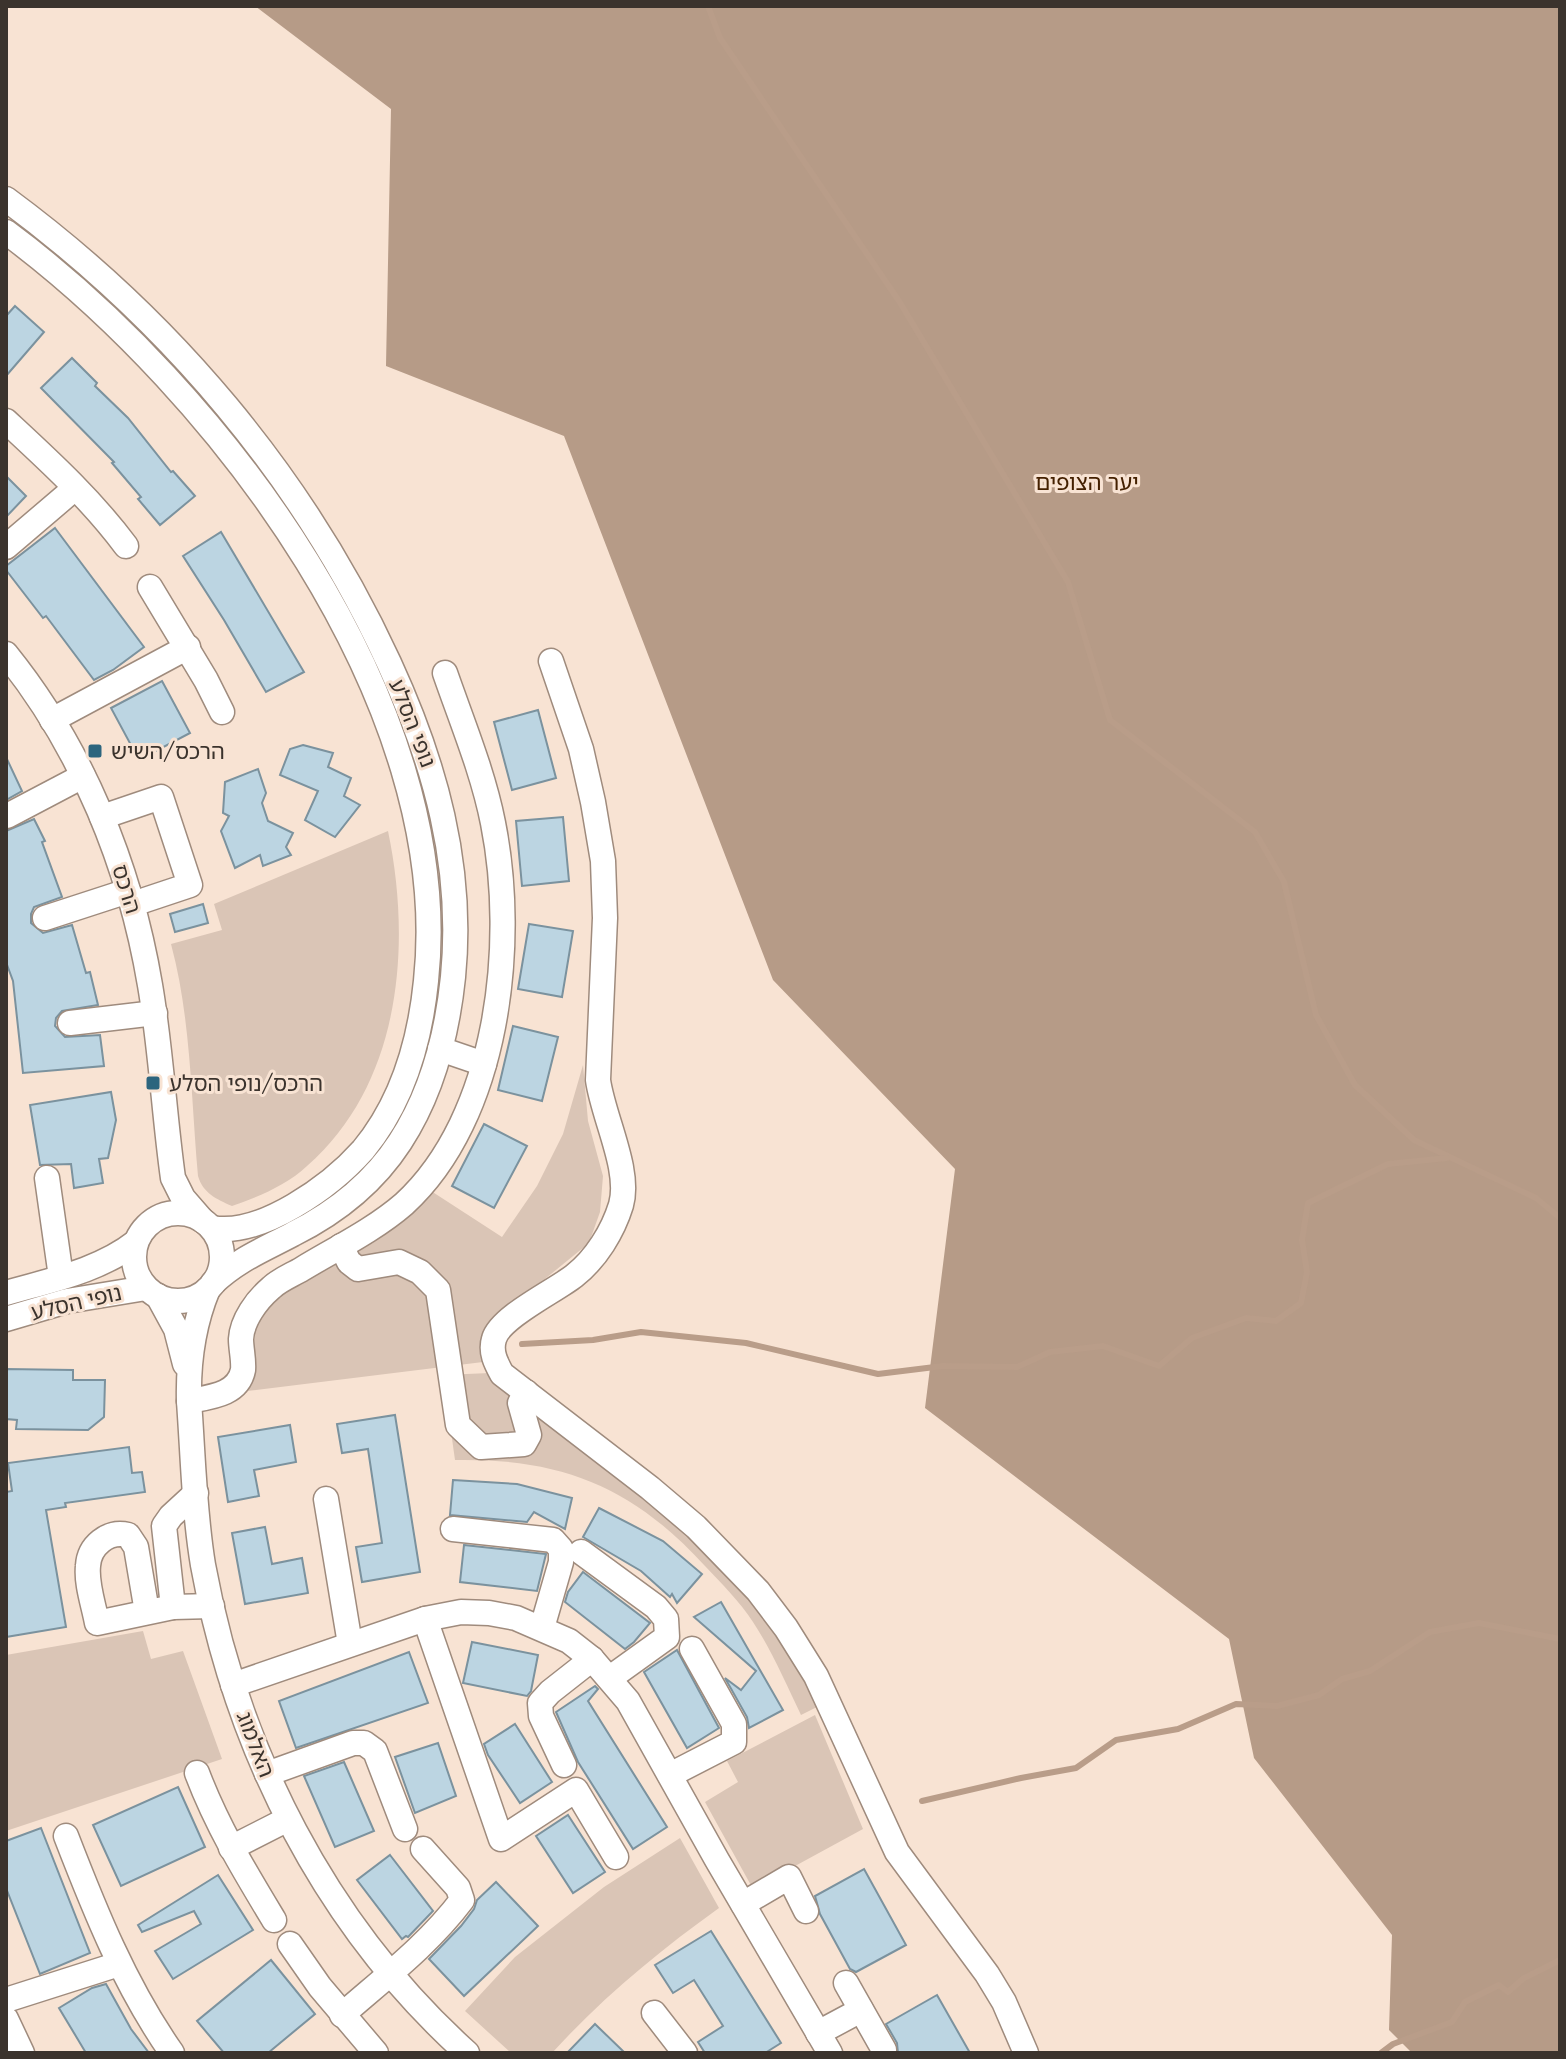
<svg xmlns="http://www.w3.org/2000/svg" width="1566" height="2059" font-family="Quicksand,'Noto Sans Hebrew',sans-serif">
  <rect width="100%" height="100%" fill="#f8e3d3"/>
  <!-- green -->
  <g fill="#dac5b6">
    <path d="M388,831C412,946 401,1084 307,1166C287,1185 258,1197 232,1206C216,1199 203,1193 198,1176C191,1099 191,1018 171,944L222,930L214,904Z"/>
    <path d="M583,1065L588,1121L603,1176L600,1212L589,1243L497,1318L482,1335L483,1362L247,1391L252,1372L256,1321L275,1298L428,1189L502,1237L537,1186L563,1134Z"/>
    <path d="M490,1373L693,1537L757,1607L794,1661L819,1706L801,1715C786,1684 772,1651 753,1622C740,1602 722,1584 705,1566C633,1487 562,1458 455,1460L443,1375Z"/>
    <path d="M143,1631L151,1659L183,1651L222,1759L6,1831V1655Z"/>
    <path d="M815,1715L863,1829L753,1889L705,1802L738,1782L727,1761Z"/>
    <path d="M680,1838L719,1908C659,1951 602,1998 552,2053H511L465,2011L515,1957L604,1887Z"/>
  </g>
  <!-- forest -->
  <path fill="#b69b87" d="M255,6H1560V2053H1412L1389,2030L1392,1935L1254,1758L1229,1639L925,1408L955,1169L773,980L564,436L386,366L391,109Z"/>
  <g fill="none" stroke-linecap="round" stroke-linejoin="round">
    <!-- stream -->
    <g stroke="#b99d89" stroke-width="6">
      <path d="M708,6L720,38L899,301L1068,582L1110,720L1255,832L1284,882L1316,1015L1355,1085L1414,1140L1536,1198L1560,1218"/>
      <path d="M522,1344L593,1340L641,1332L746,1343L878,1374L943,1366L1017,1367L1050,1352L1103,1346L1159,1366L1192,1338L1246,1318L1276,1321L1301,1303L1307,1272L1302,1240L1308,1203L1388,1164L1447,1158"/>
      <path d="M922,1801L1021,1778L1076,1768L1116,1740L1178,1729L1236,1704L1277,1706L1319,1695L1342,1679L1370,1671L1430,1632L1479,1623L1560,1639"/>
      <path d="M1381,2053L1393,2044L1452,2022L1465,2002L1499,1985L1508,1992L1524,1978L1560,1960"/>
    </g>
  </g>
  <!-- building -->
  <g fill="#bcd5e2" stroke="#7b929e" stroke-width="2">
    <path d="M15,306L44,332L6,376V316Z"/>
    <path d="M72,358L97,383L95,386L128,418L171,472L173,471L195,496L160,525L138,499L141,497L112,463L114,462L41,388Z"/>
    <path d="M6,476L26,496L6,517Z"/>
    <path d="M55,528L144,647L113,670L94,680L46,616L43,618L6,570V566Z"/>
    <path d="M221,532L304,672L266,692L224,620L183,556Z"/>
    <path d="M162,681L190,733L139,760L111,708Z"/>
    <path d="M538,710L556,778L512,790L494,722Z"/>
    <path d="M303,745L333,753L328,767L351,778L344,796L360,805L335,837L305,820L318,791L280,775L290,749Z"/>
    <path d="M6,757L22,791L6,800Z"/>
    <path d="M258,769L266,793L262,803L268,821L293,833L286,847L291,855L263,866L260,855L235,868L221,831L229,816L223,813L225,782Z"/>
    <path d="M563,817L569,881L522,886L516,821Z"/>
    <path d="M34,819L45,841L42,842L62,897L34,907L31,914V923L43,933L72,925L86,973L90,972L98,1005L62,1011L56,1018L55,1026L65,1037L100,1035L104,1066L23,1073L13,981L6,962V831Z"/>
    <path d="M203,904L208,923L175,932L170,914Z"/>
    <path d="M529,924L573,931L562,997L518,989Z"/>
    <path d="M513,1026L558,1037L542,1101L498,1090Z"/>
    <path d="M111,1092L116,1120L108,1158L99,1159L103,1183L74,1188L71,1164L40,1165L30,1105Z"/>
    <path d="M484,1124L527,1146L494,1208L452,1186Z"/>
    <path d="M6,1369L73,1370V1380H105L104,1417L88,1430L16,1429L17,1420L6,1419Z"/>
    <path d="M395,1415L420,1572L362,1582L356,1547L382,1543L368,1449L342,1453L337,1424Z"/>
    <path d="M290,1425L296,1462L254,1470L259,1496L228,1502L218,1437Z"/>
    <path d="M129,1447L132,1473L142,1472L145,1492L65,1503L66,1507L46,1510L66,1627L6,1637V1492L12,1491L8,1463Z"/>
    <path d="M453,1480L517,1484L572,1498L565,1529L534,1512L527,1522L450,1515Z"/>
    <path d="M599,1508L663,1541L702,1574L677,1603L672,1594L670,1597L641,1571L583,1537Z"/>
    <path d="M265,1527L272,1564L302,1558L308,1593L245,1604L232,1533Z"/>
    <path d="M464,1545L546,1554L537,1591L460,1582Z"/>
    <path d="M583,1572L650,1623L634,1642L625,1649L565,1602L568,1592Z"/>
    <path d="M721,1602L783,1710L749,1728L747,1717L725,1678L741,1690L756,1671L694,1617Z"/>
    <path d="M472,1642L538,1655L531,1691L527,1696L463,1683Z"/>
    <path d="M677,1650L719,1728L687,1748L644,1672Z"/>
    <path d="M409,1652L428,1703L296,1748L279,1701Z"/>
    <path d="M595,1686L598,1689L588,1701L667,1827L633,1849L578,1762L556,1712Z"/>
    <path d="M515,1724L552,1782L520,1803L488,1755L484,1744Z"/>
    <path d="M438,1743L456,1796L415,1813L395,1757Z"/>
    <path d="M344,1762L374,1831L335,1847L304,1776Z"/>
    <path d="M178,1787L205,1847L121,1886L93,1825Z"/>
    <path d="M568,1815L605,1872L573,1893L536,1836Z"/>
    <path d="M41,1828L90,1953L40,1974L6,1888V1841Z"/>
    <path d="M390,1855L433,1911L408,1937L406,1936L402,1939L357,1880Z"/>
    <path d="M864,1869L906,1945L856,1972L850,1969L820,1914L815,1896Z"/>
    <path d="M218,1875L253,1930L173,1979L155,1951L201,1924L194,1911L142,1932L138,1925Z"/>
    <path d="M496,1882L538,1926L464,1996L429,1959L461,1926L474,1909L477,1900Z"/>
    <path d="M711,1931L781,2043L765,2053H705L698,2042L723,2026L694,1980L673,1993L655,1965Z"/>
    <path d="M271,1960L315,2014L268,2053H224L197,2021Z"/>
    <path d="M106,1984L131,2029L149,2053H86L59,2008L92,1988Z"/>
    <path d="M937,1995L970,2053H898L897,2043L886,2024Z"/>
    <path d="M595,2024L625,2053H567Z"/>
  </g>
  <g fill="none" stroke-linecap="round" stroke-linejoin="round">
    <!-- minor casing -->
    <g stroke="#9f8b7d" stroke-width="27">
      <g id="minor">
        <path d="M6,199C170,320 304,478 389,663C435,763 464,866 453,977C447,1035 432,1093 400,1142C374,1182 335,1213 293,1234C263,1250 239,1259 213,1283"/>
        <path d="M6,232C219,390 456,703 426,981C420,1041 402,1103 363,1150C331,1186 261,1237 212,1228"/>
        <path d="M6,421C48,460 91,499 126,546"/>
        <path d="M6,547L75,488"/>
        <path d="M150,587L206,680L222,712"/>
        <path d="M6,654C82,748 130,866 150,985C161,1049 164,1114 173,1178L183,1198L203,1221"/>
        <path d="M551,661L581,749L593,802L603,861L605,918L598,1080C603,1117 631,1170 621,1205C613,1231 596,1259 574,1276C555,1291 500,1317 494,1339C490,1352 496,1363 502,1374L650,1488L696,1527L758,1591L786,1628L816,1676L897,1852L987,1974L1004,2002L1026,2053"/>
        <path d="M52,720L188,647"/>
        <path d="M7,816L83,776"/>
        <path d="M102,817L161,797L190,885L133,904"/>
        <path d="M45,918L128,891"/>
        <path d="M70,1023L155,1013"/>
        <path d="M440,1049L484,1064"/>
        <path d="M47,1178L61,1277"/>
        <circle cx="178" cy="1257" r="44"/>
        <path d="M341,1246L349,1262L358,1269L399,1262L420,1272L438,1290L458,1425L481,1447L524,1444L529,1435L520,1403L526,1392"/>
        <path d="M208,1289C193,1325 188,1362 189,1401C193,1455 194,1511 203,1565C237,1751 326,1926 467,2053"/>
        <path d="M6,1293C51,1280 99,1271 136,1242"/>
        <path d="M158,1296L176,1329L185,1364"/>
        <path d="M6,1319L67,1301L146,1288"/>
        <path d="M189,1401C210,1397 238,1395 243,1370C244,1360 241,1349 241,1339C242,1320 257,1300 271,1288C279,1280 292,1275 302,1269C335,1249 374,1230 404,1204C499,1117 517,943 493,823C483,772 462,722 445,673"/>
        <path d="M196,1493L171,1516L164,1526L173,1607L212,1606"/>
        <path d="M326,1499L350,1644"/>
        <path d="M453,1529L553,1540L561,1549V1562L542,1628"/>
        <path d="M581,1552L656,1607L666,1619L667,1637L610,1678"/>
        <path d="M147,1612L136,1547L128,1535C108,1530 89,1546 88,1566C86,1584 94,1606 97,1623L173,1607"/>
        <path d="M425,1619L501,1839L576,1790L616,1857"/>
        <path d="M233,1685L425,1619L461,1612L489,1613L516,1618L569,1641L592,1659L628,1701L717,1860L830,2053"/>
        <path d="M564,1765L541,1716L540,1703L550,1692L592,1659"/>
        <path d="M197,1773C217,1826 245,1872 274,1920"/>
        <path d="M267,1774L353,1743H364L375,1751L405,1829"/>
        <path d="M670,1775L734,1742V1724L692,1649"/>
        <path d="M66,1836C95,1911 125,1986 172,2053"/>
        <path d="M231,1848L288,1819"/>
        <path d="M743,1904L789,1877L806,1911"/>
        <path d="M290,1944L320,1987L376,2053"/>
        <path d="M846,1983L884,2050"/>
        <path d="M6,2000L119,1964"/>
        <path d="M654,2013L685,2053"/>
        <path d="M342,2015C383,1979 429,1944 462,1900L458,1888L423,1849"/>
        <path d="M6,2019L22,2053"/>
        <path d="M818,2033L861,2010"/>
      </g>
    </g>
    <!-- minor -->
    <use href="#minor" stroke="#fff" stroke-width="24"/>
  </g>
  <!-- markers -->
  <g fill="#2c657e" stroke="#f8e3d3" stroke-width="3">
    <rect x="87" y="743" width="16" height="16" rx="4"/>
    <rect x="145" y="1075" width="16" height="16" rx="4"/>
  </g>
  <g text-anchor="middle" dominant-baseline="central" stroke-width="6" stroke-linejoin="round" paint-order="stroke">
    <!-- park labels -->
    <g font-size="22" fill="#442000" stroke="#f8e3d3">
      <text x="1087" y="482">יער הצופים</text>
    </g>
    <!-- street labels -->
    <g font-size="22" fill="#3b332d" stroke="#f8e3d3">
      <text transform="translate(413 723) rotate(69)">נופי הסלע</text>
      <text transform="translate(127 889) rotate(73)">הרכס</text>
      <text transform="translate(76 1302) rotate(-13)">נופי הסלע</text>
      <text transform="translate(256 1744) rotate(69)">האלמוג</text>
    </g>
    <!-- poi labels -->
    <g font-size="22" fill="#3b332d" stroke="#f8e3d3" text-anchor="start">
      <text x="111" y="751">הרכס/השיש</text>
      <text x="169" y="1083">הרכס/נופי הסלע</text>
    </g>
  </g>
  <!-- border -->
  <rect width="1566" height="2059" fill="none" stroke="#3b332d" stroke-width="16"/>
</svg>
